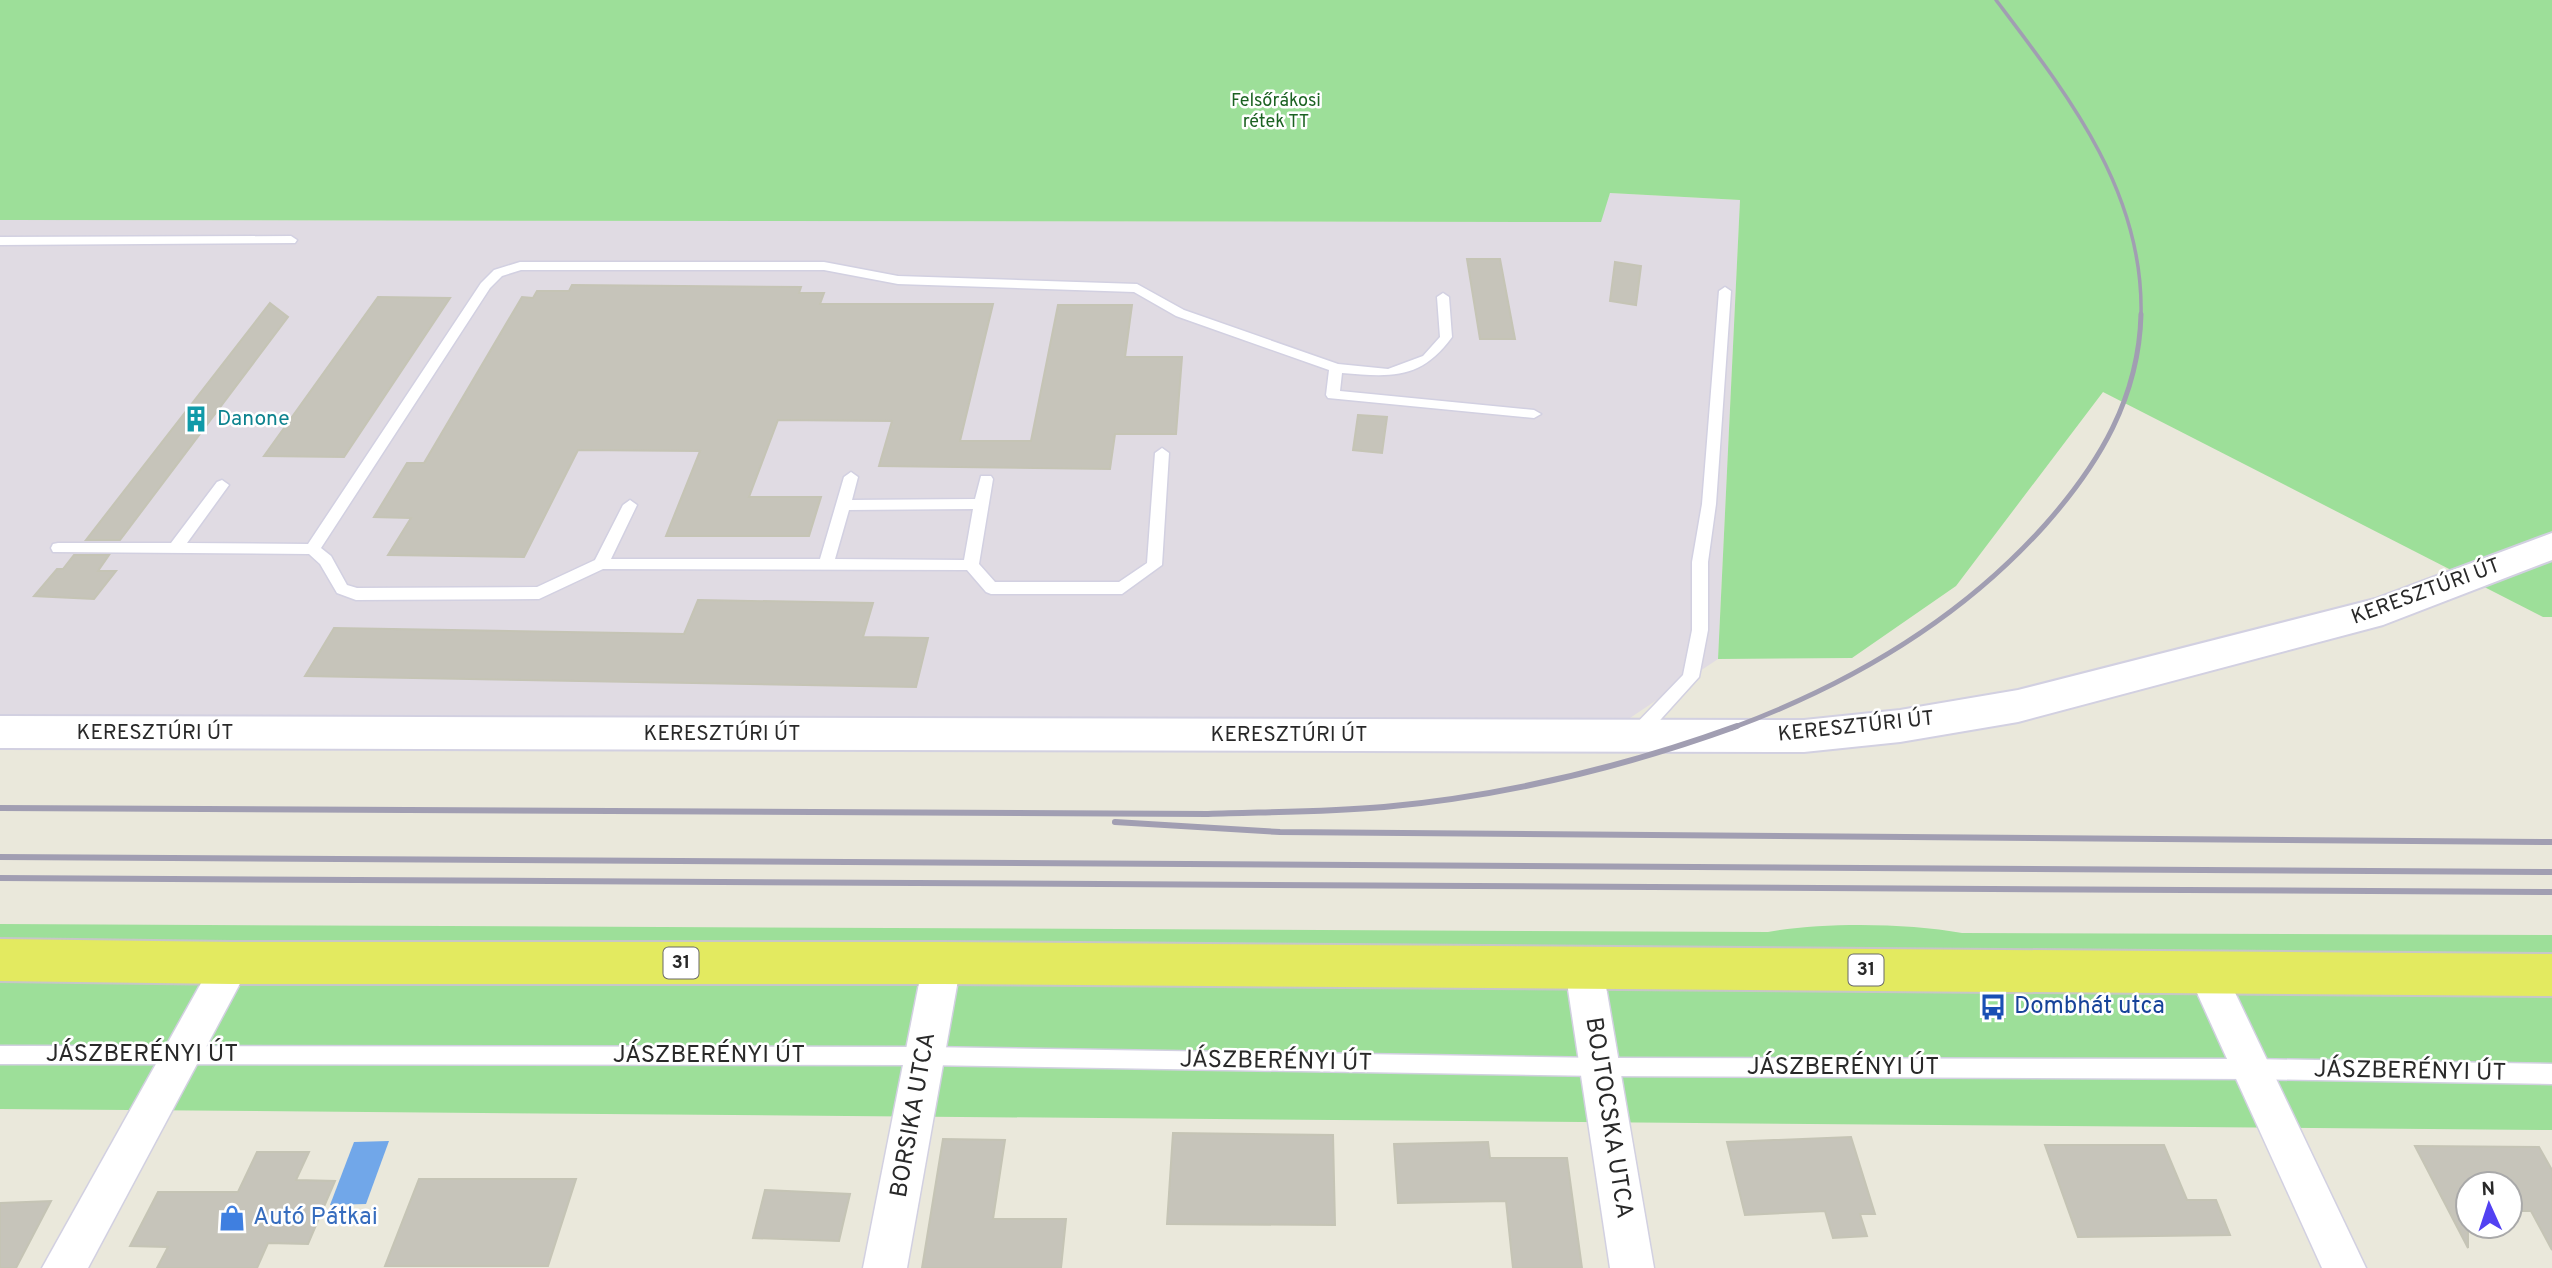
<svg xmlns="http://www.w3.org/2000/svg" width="2552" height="1268" font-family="Overpass,sans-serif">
  <rect width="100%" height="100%" fill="#eae8db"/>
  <!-- industrial -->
  <path fill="#e0dbe3" d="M1610,193L1740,200L1718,659L1621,724L0,715V220L1600,222Z"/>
  <!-- green -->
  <g fill="#9ddf99">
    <path d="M0,0H2552V617H2543L2103,392L1956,586L1852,658L1718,659L1740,200L1610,193L1601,222L0,220Z"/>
    <path d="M0,924L1768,932C1824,922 1907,923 1962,933L2552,935V1130L0,1109Z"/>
  </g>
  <!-- water -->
  <path fill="#71a7e9" d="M389,1141L366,1204L330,1205L354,1142Z"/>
  <!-- building -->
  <g fill="#c6c4ba" stroke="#c5c4b5" stroke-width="2">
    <path d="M1467,259H1500L1515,339H1480Z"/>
    <path d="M1615,262L1641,266L1636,305L1610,301Z"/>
    <path d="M572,285L801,287L799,293H824L820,304H993L960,441H1031L1058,305H1132L1125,357H1182L1176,434H1115L1110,469L879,466L892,421L778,420L749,497H821L809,536H666L700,451L578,450L524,557L388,555L411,518L374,517L407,463H424L522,297L533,298L537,291H569Z"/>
    <path d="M378,297L450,298L344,457L264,456Z"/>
    <path d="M270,303L288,317L120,540H86Z"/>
    <path d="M1358,415L1387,417L1382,453L1353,450Z"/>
    <path d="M74,555H109L98,571H116L94,599L34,596L57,569H63Z"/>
    <path d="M698,600L873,603L863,637L928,638L916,687L305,676L334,628L684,634Z"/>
    <path d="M1173,1133L1333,1135L1335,1225L1167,1224Z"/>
    <path d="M1851,1137L1875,1214H1860L1867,1236L1833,1238L1825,1211L1745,1215L1727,1142Z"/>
    <path d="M943,1139L1005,1140L993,1219H1066L1061,1268H922Z"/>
    <path d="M1488,1142L1490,1158H1567L1582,1268H1513L1506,1201L1398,1203L1394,1144Z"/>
    <path d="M2045,1145H2164L2187,1200H2216L2230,1235L2078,1237Z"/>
    <path d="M2415,1146L2539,1147L2552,1170V1250L2531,1211H2510V1184H2468V1248Z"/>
    <path d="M257,1152H309L296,1180L335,1181L308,1244L268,1243L257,1268H157L168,1247L130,1246L158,1192H238Z"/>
    <path d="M419,1179H576L548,1266H385Z"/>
    <path d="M765,1190L850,1194L839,1241L753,1238Z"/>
    <path d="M51,1201L16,1268H0V1203Z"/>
  </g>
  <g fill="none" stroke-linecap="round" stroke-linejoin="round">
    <!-- service casing -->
    <g stroke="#d2d0e1" stroke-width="3">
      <g id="service">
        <path d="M291,236L297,240L295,243L0,245V237Z"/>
        <path d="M520,262H824L898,276L1137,284L1184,310L1338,364L1388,369L1423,356L1440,337L1437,297L1443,293L1449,297L1452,337C1421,380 1391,377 1342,373L1340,391L1534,410L1541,414L1534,418L1328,398L1326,395L1329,370L1176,316L1134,292L898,284L824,270H521L502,276L490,288L321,548L331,556L347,585L357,588L537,587L595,560L623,505L630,500L637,505L611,559H820L844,477L851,472L858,477L852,500L975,499L981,476H991L993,479L979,564L995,582H1119L1147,563L1155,453L1162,448L1169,453L1162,565L1122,594H991L986,592L967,570L603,569L539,599L356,600L337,593L320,564L309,554L53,552L51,548L53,544L58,543H171L217,482L222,480L229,485L187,543L308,544L481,283L494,270ZM973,509L964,560L835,559L849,510Z"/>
        <path d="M1725,287L1731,291L1716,504L1708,562V630L1699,677L1643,739H1631L1629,734L1631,729L1683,675L1692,630V562L1702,504L1719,291Z"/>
        <path d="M0,1046L925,1047L1600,1058L2250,1059L2552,1064V1084L2250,1079L1600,1076L925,1065L0,1064Z"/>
      </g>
    </g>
    <!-- minor casing -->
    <g stroke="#d2d0e1" stroke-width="3">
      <g id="minor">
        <path d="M232,946L245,951L251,963L88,1268H42L219,951Z"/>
        <path d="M942,946L955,951L961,963L907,1268H863L923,963L929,951Z"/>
        <path d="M1584,952L1597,957L1603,969L1654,1268H1610L1565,969L1571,957Z"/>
        <path d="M2207,956L2220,961L2366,1268H2322L2188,973L2194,961Z"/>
      </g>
    </g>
    <!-- secondary casing -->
    <g stroke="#d2d0e1" stroke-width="4">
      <path id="secondary" d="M2552,533V560L2383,625L2018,722L1900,742L1804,752L0,748V716L1804,720L1900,710L2018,690L2375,599Z"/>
    </g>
    <!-- primary casing -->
    <g stroke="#c7c7c7" stroke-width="4">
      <path id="primary" d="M0,939L232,942H942L2552,954V996L942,984H232L0,981Z"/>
    </g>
    <!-- service -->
    <use href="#service" fill="#fff" fill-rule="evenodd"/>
    <!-- minor -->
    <use href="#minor" fill="#fff" fill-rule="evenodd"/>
    <!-- secondary -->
    <use href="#secondary" fill="#fff" fill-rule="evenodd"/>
    <!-- primary -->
    <use href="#primary" fill="#e3ea60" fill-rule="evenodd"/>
    <!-- rail-far2 -->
    <path stroke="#a19eb2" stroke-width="3.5" d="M1996,0C2067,94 2144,191 2141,315"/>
    <!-- rail-far1 -->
    <path stroke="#a19eb2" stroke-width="5" d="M1732,728C1851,684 1960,620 2045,525C2099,464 2139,398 2141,314"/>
    <!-- rail -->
    <g stroke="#a19eb2" stroke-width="6">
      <path d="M0,808L1208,814C1267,812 1326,812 1384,807C1504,796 1624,767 1737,726"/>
      <path d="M1115,822L1280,832L2552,842"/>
      <path d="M0,857L2552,872"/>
      <path d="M0,878L2552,892"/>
    </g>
  </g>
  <!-- icons -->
  <defs>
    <g id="building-bare" transform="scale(2.1)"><path d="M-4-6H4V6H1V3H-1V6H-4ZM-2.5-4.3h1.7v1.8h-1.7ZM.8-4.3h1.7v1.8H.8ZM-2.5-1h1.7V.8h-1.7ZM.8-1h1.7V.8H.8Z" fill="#0f9aa8" stroke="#fff" stroke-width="2.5" paint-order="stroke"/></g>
    <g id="bus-bare" transform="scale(2.1)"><path d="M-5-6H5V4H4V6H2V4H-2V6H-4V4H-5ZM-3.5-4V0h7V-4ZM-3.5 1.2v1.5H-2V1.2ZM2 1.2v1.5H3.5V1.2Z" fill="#1a4fb4" stroke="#fff" stroke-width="2.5" paint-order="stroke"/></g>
    <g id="shop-bare" transform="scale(2.1)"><path d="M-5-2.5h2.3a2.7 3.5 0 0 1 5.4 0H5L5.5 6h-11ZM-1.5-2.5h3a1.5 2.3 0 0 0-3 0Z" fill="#3f7fe0" stroke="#fff" stroke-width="2.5" paint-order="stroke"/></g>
  </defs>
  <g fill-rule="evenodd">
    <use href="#building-bare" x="196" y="419"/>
    <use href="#bus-bare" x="1993" y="1007"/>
    <use href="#shop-bare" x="232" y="1218"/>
  </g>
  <g text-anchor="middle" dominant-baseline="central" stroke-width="5" stroke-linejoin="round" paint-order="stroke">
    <!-- far-park labels -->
    <g font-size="18" fill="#1c6222" stroke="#fff">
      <text x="1276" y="101">Felsőrákosi<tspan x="1276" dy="21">rétek TT</tspan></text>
    </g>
    <!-- shield labels -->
    <g fill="#fff" stroke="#696969" stroke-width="2">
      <rect x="663.5" y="947.5" width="35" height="31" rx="5"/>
      <rect x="1848.5" y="954.5" width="35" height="31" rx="5"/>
    </g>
    <g font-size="19" font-weight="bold" fill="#292929">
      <text x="681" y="963">31</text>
      <text x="1866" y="970">31</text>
    </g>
    <!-- culture labels -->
    <g font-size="21" fill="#0d838f" stroke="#fff" text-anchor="start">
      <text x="217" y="419">Danone</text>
    </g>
    <!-- street labels -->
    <g font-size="21" fill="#292929" stroke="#fff">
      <text transform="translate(2426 592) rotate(-20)">KERESZTÚRI ÚT</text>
      <text transform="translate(1856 727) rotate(-6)">KERESZTÚRI ÚT</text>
      <text x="155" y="733">KERESZTÚRI ÚT</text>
      <text x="722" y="734">KERESZTÚRI ÚT</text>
      <text x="1289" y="735">KERESZTÚRI ÚT</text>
    </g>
    <!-- near-transit labels -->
    <g font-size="24" fill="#164399" stroke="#fff" text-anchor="start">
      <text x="2014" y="1007">Dombhát utca</text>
    </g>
    <!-- near-street labels -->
    <g font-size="24" fill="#292929" stroke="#fff">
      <text x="142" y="1055">JÁSZBERÉNYI ÚT</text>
      <text x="709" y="1056">JÁSZBERÉNYI ÚT</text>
      <text transform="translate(1276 1062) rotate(1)">JÁSZBERÉNYI ÚT</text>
      <text x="1843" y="1068">JÁSZBERÉNYI ÚT</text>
      <text transform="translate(2410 1072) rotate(1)">JÁSZBERÉNYI ÚT</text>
      <text transform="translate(914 1115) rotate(-80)">BORSIKA UTCA</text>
      <text transform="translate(1608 1118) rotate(81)">BOJTOCSKA UTCA</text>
    </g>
    <!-- near-shop labels -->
    <g font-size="24" fill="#366cbe" stroke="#fff" text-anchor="start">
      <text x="253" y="1218">Autó Pátkai</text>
    </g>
  </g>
  <!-- north arrow -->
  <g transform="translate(2489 1205) rotate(357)"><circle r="33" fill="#ffffff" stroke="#a9a9a9" stroke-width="2"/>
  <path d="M0-5L12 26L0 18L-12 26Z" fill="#5241f2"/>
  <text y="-10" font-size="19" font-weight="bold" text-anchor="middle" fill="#292929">N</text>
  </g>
</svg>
